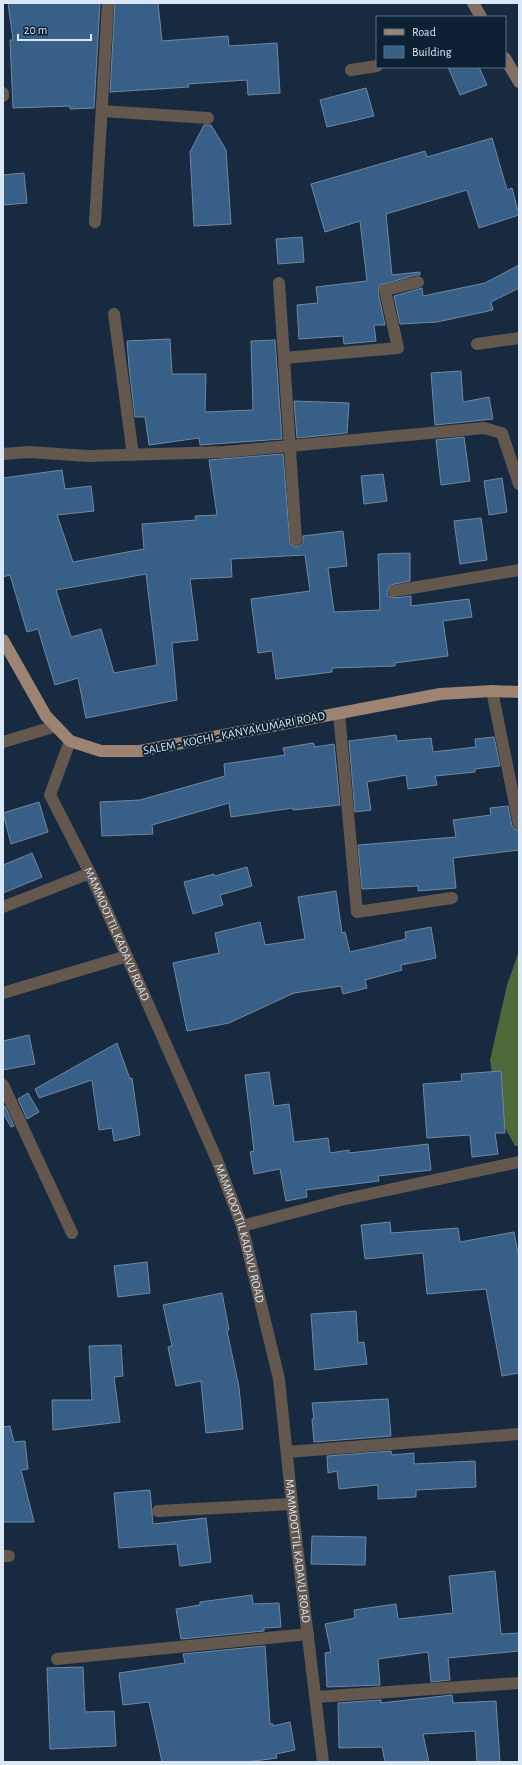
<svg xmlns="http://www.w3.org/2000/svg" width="522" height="1765" font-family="'Alegreya Sans',sans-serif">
  <rect width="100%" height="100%" fill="#172a3f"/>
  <!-- forest -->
  <path fill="#4d6939" d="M519,951V1146H515L498,1115L490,1060L507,985Z"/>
  <!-- building -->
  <g fill="#375f87" stroke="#7188a1" fill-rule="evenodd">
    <path d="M8,3H100L94,108L70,109V106L13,108L10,40H13Z"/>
    <path d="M115,3H158L162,41L228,36L229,46L277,43L280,93L248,95L247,80L188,84L189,87L110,92Z"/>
    <path d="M448,67H479L487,85L460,95Z"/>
    <path d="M366,88L374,116L327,127L320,100Z"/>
    <path d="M204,125H211L226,150L231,224L194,226L190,152Z"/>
    <path d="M492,138L507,190L512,188L519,215L479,228L467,190L386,214L392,275L420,272V275H416L380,285L378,292L385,325H374L376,341L344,344L343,336L299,339L297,305L318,303L316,287L367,281L360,221L325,232L311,184L425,151L427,157Z"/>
    <path d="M24,173L27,203L3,205V175Z"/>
    <path d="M302,237L304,262L278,264L276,239Z"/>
    <path d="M519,265V288L491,302L493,310L437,322L400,324L394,296L422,288L423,296L485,283Z"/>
    <path d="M170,339L172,374H206L205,412L253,410L251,341L275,340L282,439L200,445L199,438L149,445L145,417H135L129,367L127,341Z"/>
    <path d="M461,371L463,402L489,397L493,419L435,425L431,373Z"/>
    <path d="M294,401L349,403L347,433L297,438Z"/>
    <path d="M464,437L470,481L441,485L436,440Z"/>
    <path d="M283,454L290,544L296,547L300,546L303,543V536L343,531L347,566L328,568L334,612L380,610L378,554L410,553V581L390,585L387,592L388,596L395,598L411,596V606L469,599L472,617L443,621L448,656L395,663V666L332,668V672L276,679L272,651L258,653L251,599L310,591L305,555L231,559L232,577L190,579L198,640L172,643L177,700L86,718L78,678L55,685L38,629L27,632L10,575L3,577V478L62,470L65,489L91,486L94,511L57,515L73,562L144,549L142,524L196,520L195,516L217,515L209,460ZM146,574L157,665L114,673L101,629L71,637L56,590Z"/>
    <path d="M383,474L387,501L364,504L361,476Z"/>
    <path d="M502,478L507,512L489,515L484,481Z"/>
    <path d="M481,518L487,560L460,564L454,521Z"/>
    <path d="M396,735L397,741L431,738L433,752L476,747L475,739L494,737L500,766L475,769V772L435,776L437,785L408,789L406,775L367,782L371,810L355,812L349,741Z"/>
    <path d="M313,743L315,747L334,744L340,805L293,810V808L231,817L229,803L152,825L153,834L102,836L100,802L140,800L225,776L224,764L285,755L283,748Z"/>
    <path d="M39,802L48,832L11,844L3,813Z"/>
    <path d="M508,806L512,826L514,829L519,831V850L453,858L456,888L418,891V886L362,889L358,845L456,837L453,820L491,815L490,808Z"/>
    <path d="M32,853L42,877L3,893V865Z"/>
    <path d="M247,867L252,886L220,895L223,905L193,914L184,882L214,874L215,876Z"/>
    <path d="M336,891L342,933L345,932L350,952L406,939L405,932L431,927L436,958L401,965L402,970L365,980L367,988L343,994L341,986L294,993L229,1023L187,1031L173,963L219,953L215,933L260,922L265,945L305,939L298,897Z"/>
    <path d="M29,1035L35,1064L3,1070V1041Z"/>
    <path d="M117,1043L130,1079L132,1078L140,1135L114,1141L112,1128L99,1130L92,1080L39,1098L35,1089Z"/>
    <path d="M501,1071L505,1133H495L498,1154L472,1157L470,1135L427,1138L423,1084L462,1081L461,1074Z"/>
    <path d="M269,1072L274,1106L289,1104L294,1142L328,1138L330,1153L349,1150V1153L428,1144L431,1170L378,1176L379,1181L306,1190L307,1197L286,1201L280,1169L254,1174L250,1152L254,1151L245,1075Z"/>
    <path d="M28,1093L39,1112L27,1119L18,1099Z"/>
    <path d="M5,1106L14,1126L11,1127L3,1113V1107Z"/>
    <path d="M390,1222L391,1233L458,1228L460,1242L514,1232L519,1259V1373L502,1376L486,1289L427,1294L423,1253L365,1259L361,1225Z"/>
    <path d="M147,1262L150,1293L118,1297L114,1266Z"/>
    <path d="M222,1293L229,1330L227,1331L239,1387L243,1429L206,1433L201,1381L176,1386L168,1347L172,1346L163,1305Z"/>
    <path d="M356,1311L358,1343L364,1342L367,1364L315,1370L311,1314Z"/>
    <path d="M121,1345L123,1376L114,1377L120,1422L53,1430L52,1400H92L89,1346Z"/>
    <path d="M388,1399L391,1436L314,1442L312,1419H314L312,1403Z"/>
    <path d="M10,1426L14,1442L25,1441L28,1469L21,1470L34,1522H3V1427Z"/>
    <path d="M391,1451L392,1455L414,1453V1464L475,1461L476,1487L416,1490V1497L378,1499V1485L339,1489L337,1471L328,1473L327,1456Z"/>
    <path d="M150,1490L153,1524L206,1518L211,1562L180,1566L177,1544L119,1548L114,1493Z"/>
    <path d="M312,1536L366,1537L365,1565L311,1564Z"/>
    <path d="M495,1571L501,1634L519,1633V1651L448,1658L450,1680L431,1682L428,1652L378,1659L380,1685L327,1687L325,1653L331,1652L325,1624L355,1618L354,1610L396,1604L398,1619L453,1613L449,1576Z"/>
    <path d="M252,1595L253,1604L279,1603L281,1627L264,1628V1631L181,1639L176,1609L200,1605V1602Z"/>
    <path d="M265,1646L270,1724H273V1726L290,1722L295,1750L276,1754L277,1758L247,1762H162L149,1702L123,1705L119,1673L185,1663L183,1654Z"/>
    <path d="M83,1667L85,1712L114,1711L116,1746L50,1749L47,1668Z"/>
    <path d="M452,1695L453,1703L496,1701L500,1762H477L475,1731L423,1734L429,1762H385L382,1747L339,1748L338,1703L381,1700V1703Z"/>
  </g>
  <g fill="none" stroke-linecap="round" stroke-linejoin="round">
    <!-- minor -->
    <g stroke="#63574e" stroke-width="12">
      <path d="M351,70L377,66"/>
      <path d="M3,93V96"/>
      <path d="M102,111L208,118"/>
      <path d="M95,222L108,3"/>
      <path d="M279,283L296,540"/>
      <path d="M114,314L133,455"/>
      <path d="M477,344L519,338"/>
      <path d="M284,358L398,348L385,290L418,282"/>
      <path d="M3,454L29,452L88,456L224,452L484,428L502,433L519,484"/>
      <path d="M394,591L519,570"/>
      <path d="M492,691L519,824"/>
      <path d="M339,713L357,912L452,898"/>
      <path id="s1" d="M70,741L50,795L90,873L217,1160L242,1226L279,1379L292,1504L323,1762"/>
      <path d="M3,742L56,726"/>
      <path d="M3,907L90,873"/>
      <path d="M3,993L127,956"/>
      <path d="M3,1085L72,1233"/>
      <path d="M242,1226L341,1200L519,1162"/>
      <path d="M287,1452L519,1434"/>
      <path d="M158,1511L292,1504"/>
      <path d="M3,1556H9"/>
      <path d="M57,1659L308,1634"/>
      <path d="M316,1697L519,1683"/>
    </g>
    <!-- secondary -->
    <g stroke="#837063" stroke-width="12">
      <path d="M473,3L481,17"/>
      <path d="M505,58L519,82"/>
    </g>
    <!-- primary -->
    <path stroke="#9c8372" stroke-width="12" d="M3,640L46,716L70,741L101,751H140L440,694L492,691L519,692"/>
  </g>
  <g text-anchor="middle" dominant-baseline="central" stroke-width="4" stroke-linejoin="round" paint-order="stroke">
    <!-- street labels -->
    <g font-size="12" fill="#dae7f4" stroke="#0d2134">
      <text transform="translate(234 733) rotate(-11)">SALEM - KOCHI - KANYAKUMARI ROAD</text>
      <text stroke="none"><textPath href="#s1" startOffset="212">MAMMOOTTIL KADAVU ROAD</textPath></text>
      <text stroke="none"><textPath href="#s1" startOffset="536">MAMMOOTTIL KADAVU ROAD</textPath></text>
      <text stroke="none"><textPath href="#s1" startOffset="860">MAMMOOTTIL KADAVU ROAD</textPath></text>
    </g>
  </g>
  <!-- border -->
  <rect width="522" height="1765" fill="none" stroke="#dae7f4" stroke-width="8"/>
  <!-- legend -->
  <rect x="376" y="16" width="130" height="52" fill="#0d2134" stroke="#5f7081"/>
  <rect x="384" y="29" width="20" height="6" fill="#9c8372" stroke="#5f7081"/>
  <text x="412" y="36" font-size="12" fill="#dae7f4">Road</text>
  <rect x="384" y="46" width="20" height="12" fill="#375f87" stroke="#5f7081"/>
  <text x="412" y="56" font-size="12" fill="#dae7f4">Building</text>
  <!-- scale -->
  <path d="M18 34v6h73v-6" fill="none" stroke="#dae7f4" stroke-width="2"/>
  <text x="24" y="34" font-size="12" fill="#dae7f4" stroke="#0d2134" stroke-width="3" paint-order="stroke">20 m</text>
</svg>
